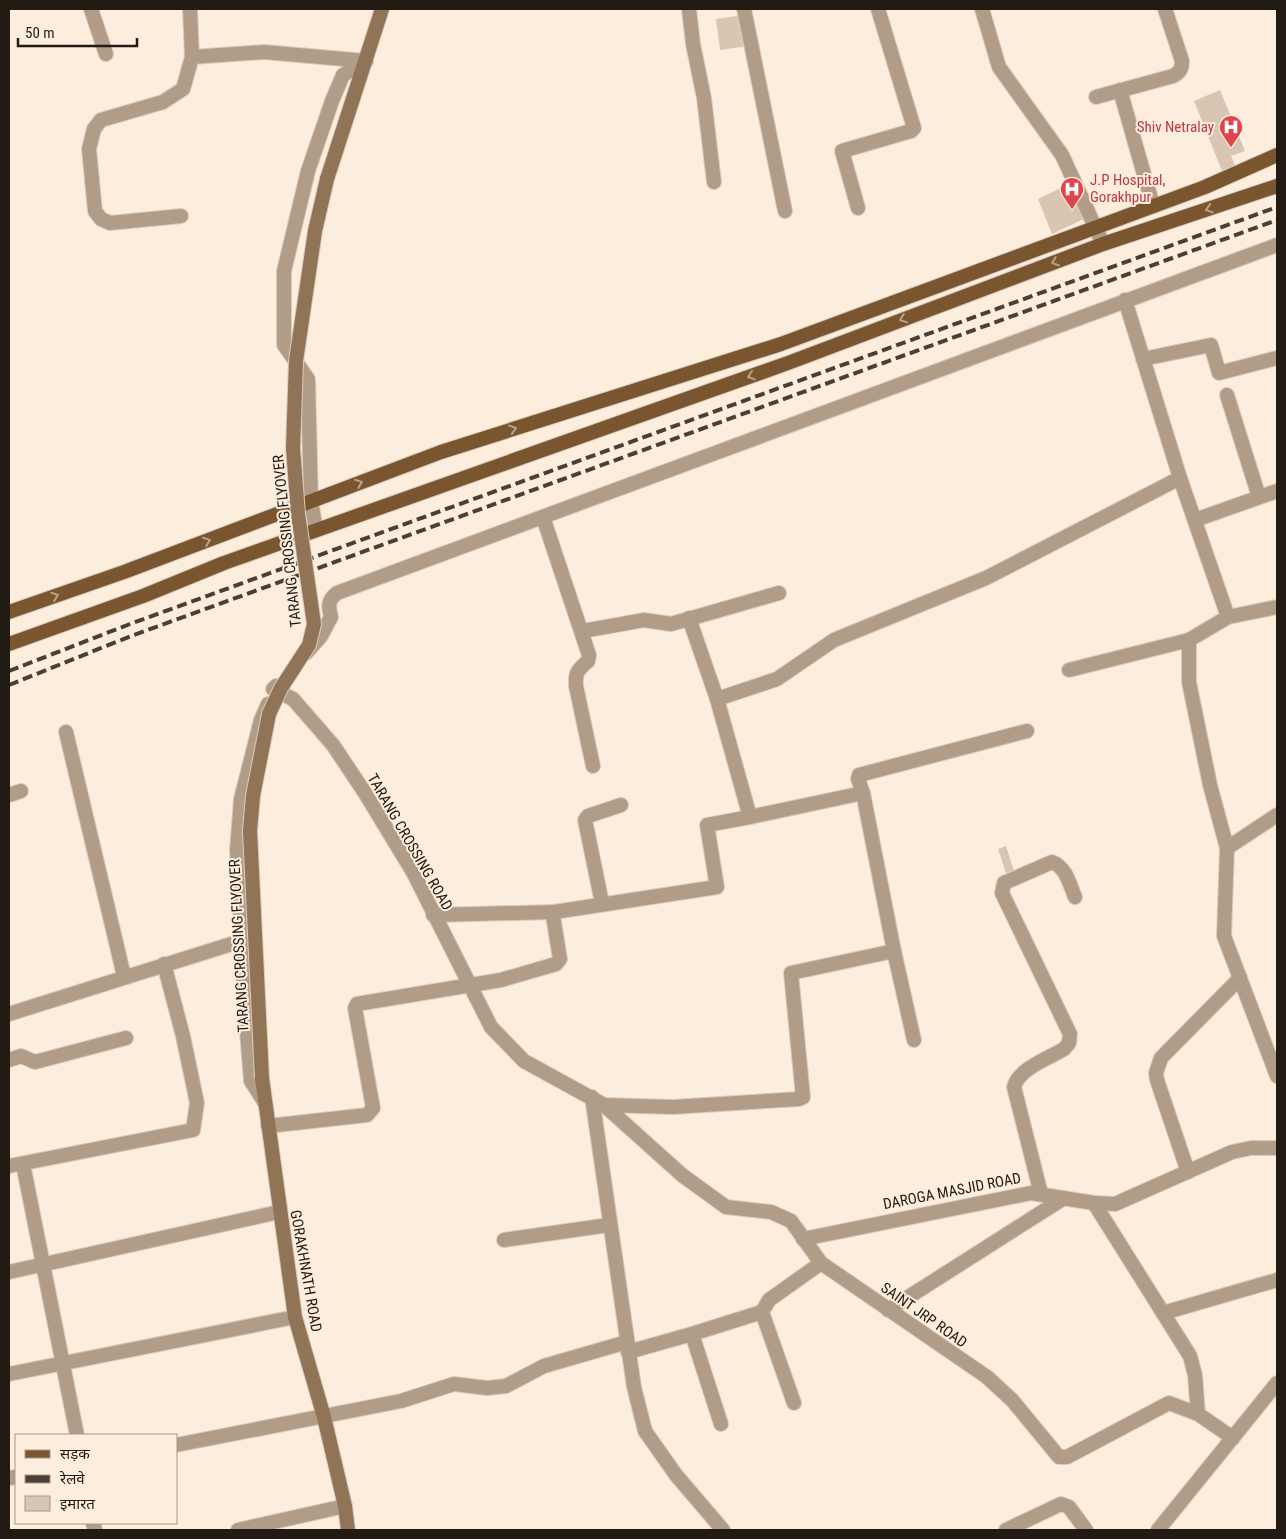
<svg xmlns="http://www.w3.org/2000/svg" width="1286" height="1539" font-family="'Roboto Condensed','Noto Sans Devanagari',sans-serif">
  <rect width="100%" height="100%" fill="#fceddd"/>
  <!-- building -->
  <g fill="#d8c6b2">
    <path d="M744,15L748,46L720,50L716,19Z"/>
    <path d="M1220,90L1245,151L1231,156L1235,165L1222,171L1194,101Z"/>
    <path d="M1069,184L1086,218L1052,234L1038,199Z"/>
    <path d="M1006,846L1014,871L1006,873L998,849Z"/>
  </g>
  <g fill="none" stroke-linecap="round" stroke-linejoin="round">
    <!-- minor casing -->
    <g stroke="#d9cbbd" stroke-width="16">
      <g id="minor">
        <path d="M91,9L106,54"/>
        <path d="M689,9L693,44L704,98L714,182"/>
        <path d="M744,9L785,211"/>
        <path d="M982,9L999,67L1062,155L1103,244"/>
        <path d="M192,57L264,52L366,61"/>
        <path d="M1120,90L1153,206"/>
        <path d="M1096,97L1173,76C1180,72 1182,69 1182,61L1165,9"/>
        <path d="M858,208L842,151L911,131L914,128L878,9"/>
        <path d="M181,216L110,223L101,219L95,211L89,149L94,129L101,120L163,102L183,89L192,57L190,9"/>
        <path d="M1143,359L1211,345L1219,373L1277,358"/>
        <path d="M1227,395L1259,497"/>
        <path d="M1180,478L1228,617"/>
        <path d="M543,517L589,655L588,661C578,670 575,672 576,686L593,766"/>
        <path d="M1195,520L1277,491"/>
        <path d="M316,530L311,501L308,379L284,345V271L308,171L332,101L343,75L366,61"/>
        <path d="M689,618L717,699L750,817L863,793"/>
        <path d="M583,631L644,620L671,624L779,593"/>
        <path d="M1189,640V682L1210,785L1227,848L1224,936L1277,1076"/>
        <path d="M306,653L321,636L331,617C328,606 328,600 337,593L1277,245"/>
        <path d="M1069,670L1189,640L1228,617L1277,607"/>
        <path d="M276,686L273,689L293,699L333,745L365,793L413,872L491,1027L524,1061L604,1105L673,1107L799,1099L803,1097L791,973L894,951L863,793L858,779L859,775L1027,731"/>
        <path d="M717,699L777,679L834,640L986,578L1180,478L1125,300"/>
        <path d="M66,732L124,976"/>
        <path d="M9,795L21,791"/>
        <path d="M1227,848L1277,815"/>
        <path d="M602,903L585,820L588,816L621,805"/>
        <path d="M433,915L554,912"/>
        <path d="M894,951L914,1040"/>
        <path d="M9,1014L241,941"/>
        <path d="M9,1060L21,1056L35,1062L126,1038"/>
        <path d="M592,1097L634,1387L645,1431L676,1475L723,1530"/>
        <path d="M265,1103L251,1081L245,1007L237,850L241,799L261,720L268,704"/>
        <path d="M604,1105L682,1175L726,1207L771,1212L791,1221L821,1263L987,1377L1012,1400L1059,1457H1067L1169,1403L1198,1414L1233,1438"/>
        <path d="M268,1126L367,1115L373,1108L355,1008L357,1004L501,980L556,964L560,959L553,916L554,912L717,887L707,825L750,817"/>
        <path d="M23,1164L77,1435"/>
        <path d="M9,1166L193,1130L197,1103L183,1036L164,964"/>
        <path d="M1188,1172L1157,1080L1156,1073L1161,1058L1240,978"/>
        <path d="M1041,1194L1014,1087C1018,1069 1049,1058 1064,1049L1069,1043L1070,1034L1002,893L1004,883L1052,862C1066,867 1070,885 1075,897"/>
        <path d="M1094,1203L1190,1356L1195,1375L1198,1414"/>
        <path d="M803,1239L1031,1193L1094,1203L1115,1204L1232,1152L1251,1148H1277"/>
        <path d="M504,1240L609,1225"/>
        <path d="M9,1272L279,1212"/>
        <path d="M888,1310L1064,1198"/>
        <path d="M1163,1313L1277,1280"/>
        <path d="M628,1352L692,1334"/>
        <path d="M9,1374L295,1317"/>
        <path d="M794,1403L762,1312L769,1300L821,1263"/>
        <path d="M721,1424L692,1334L762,1312"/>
        <path d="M176,1445L401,1401L454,1384L487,1388L506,1386L544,1366L627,1342"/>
        <path d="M9,1478L16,1477"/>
        <path d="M93,1523L95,1530"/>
        <path d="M238,1530L345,1506"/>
        <path d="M1006,1530L1061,1504L1069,1507L1086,1530"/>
        <path d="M1158,1530L1277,1383"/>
      </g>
    </g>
    <!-- secondary casing -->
    <g stroke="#d9cbbd" stroke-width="16">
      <g id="secondary">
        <path d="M327,179L382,9"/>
        <path d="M262,1078L295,1317L324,1417L345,1506L348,1530"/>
      </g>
    </g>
    <!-- primary casing -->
    <g stroke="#d9cbbd" stroke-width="16">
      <g id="primary">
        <path d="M9,612L124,572L441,452L781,344L1205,187L1277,155"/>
        <path d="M9,644L143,596L224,563L788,363L1103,244L1277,186"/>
      </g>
    </g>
    <!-- minor -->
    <use href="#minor" stroke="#b19c87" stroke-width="14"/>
    <!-- secondary -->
    <use href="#secondary" stroke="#917355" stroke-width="14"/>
    <!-- primary -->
    <use href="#primary" stroke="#7a5630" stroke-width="14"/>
    <!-- rail -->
    <g stroke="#484037" stroke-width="4" stroke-dasharray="10 5" stroke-linecap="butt">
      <path d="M9,671L130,624L1277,207"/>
      <path d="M9,685L131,636L1277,220"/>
    </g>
    <!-- secondary-bridge casing -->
    <g stroke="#d9cbbd" stroke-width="16" stroke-linecap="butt">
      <path id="secondary-bridge" d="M262,1078L250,831L253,796L269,714L281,688L309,645L314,624L298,514L293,448L296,361L315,231L327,179"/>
    </g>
    <!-- secondary-bridge -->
    <use href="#secondary-bridge" stroke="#917355" stroke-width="14"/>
  </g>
  <!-- one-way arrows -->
  <defs><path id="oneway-chevron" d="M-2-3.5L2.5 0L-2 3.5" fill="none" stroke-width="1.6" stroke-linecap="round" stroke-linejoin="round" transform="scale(1.25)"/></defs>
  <g stroke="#bba286">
    <use href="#oneway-chevron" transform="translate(1209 209) rotate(162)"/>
    <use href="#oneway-chevron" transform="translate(1055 262) rotate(159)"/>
    <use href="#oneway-chevron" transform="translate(903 319) rotate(159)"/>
    <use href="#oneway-chevron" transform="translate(751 376) rotate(161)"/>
    <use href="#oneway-chevron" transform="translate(513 429) rotate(-18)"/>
    <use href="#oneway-chevron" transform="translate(359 483) rotate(-21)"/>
    <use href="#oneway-chevron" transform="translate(207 541) rotate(-21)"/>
    <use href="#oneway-chevron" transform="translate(55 596) rotate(-19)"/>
  </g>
  <!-- icons -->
  <defs>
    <g id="hospital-pin" transform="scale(1.25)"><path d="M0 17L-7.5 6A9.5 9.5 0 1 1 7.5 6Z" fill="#e0444e" stroke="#fceddd"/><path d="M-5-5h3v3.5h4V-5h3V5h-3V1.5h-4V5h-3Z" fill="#fff"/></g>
  </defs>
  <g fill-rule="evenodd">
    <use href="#hospital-pin" x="1231" y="127"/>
    <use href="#hospital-pin" x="1072" y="189"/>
  </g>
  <g text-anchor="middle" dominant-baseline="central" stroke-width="4" stroke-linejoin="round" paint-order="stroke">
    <!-- health labels -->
    <g font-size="15" fill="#be3a42" stroke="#fceddd" text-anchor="end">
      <text x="1214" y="127">Shiv Netralay</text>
      <text x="1090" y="180" text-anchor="start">J.P Hospital,<tspan x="1090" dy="17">Gorakhpur</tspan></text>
    </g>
    <!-- street labels -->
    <g font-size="15" fill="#211b13" stroke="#fceddd">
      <text transform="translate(287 541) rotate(-96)">TARANG CROSSING FLYOVER</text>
      <text transform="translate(410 842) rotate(60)">TARANG CROSSING ROAD</text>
      <text transform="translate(239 946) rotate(-93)">TARANG CROSSING FLYOVER</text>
      <text transform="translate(952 1191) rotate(-11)">DAROGA MASJID ROAD</text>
      <text transform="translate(306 1271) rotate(80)">GORAKHNATH ROAD</text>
      <text transform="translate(924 1315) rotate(35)">SAINT JRP ROAD</text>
    </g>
  </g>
  <!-- border -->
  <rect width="1286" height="1539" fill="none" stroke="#211b13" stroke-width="20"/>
  <!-- legend -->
  <rect x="15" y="1434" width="162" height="90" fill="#fceddd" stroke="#a4998c"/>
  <rect x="25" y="1450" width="25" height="8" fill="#7a5630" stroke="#a4998c"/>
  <text x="60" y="1459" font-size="15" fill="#211b13">सड़क</text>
  <rect x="25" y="1475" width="25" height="8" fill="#484037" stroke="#a4998c"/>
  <text x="60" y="1484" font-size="15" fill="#211b13">रेलवे</text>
  <rect x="25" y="1496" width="25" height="15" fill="#d8c6b2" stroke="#a4998c"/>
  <text x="60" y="1509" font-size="15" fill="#211b13">इमारत</text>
  <!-- scale -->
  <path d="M18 38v8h119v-8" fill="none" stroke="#211b13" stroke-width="2.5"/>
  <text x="25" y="38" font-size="15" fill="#211b13" stroke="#fceddd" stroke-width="4" paint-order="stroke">50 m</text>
</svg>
